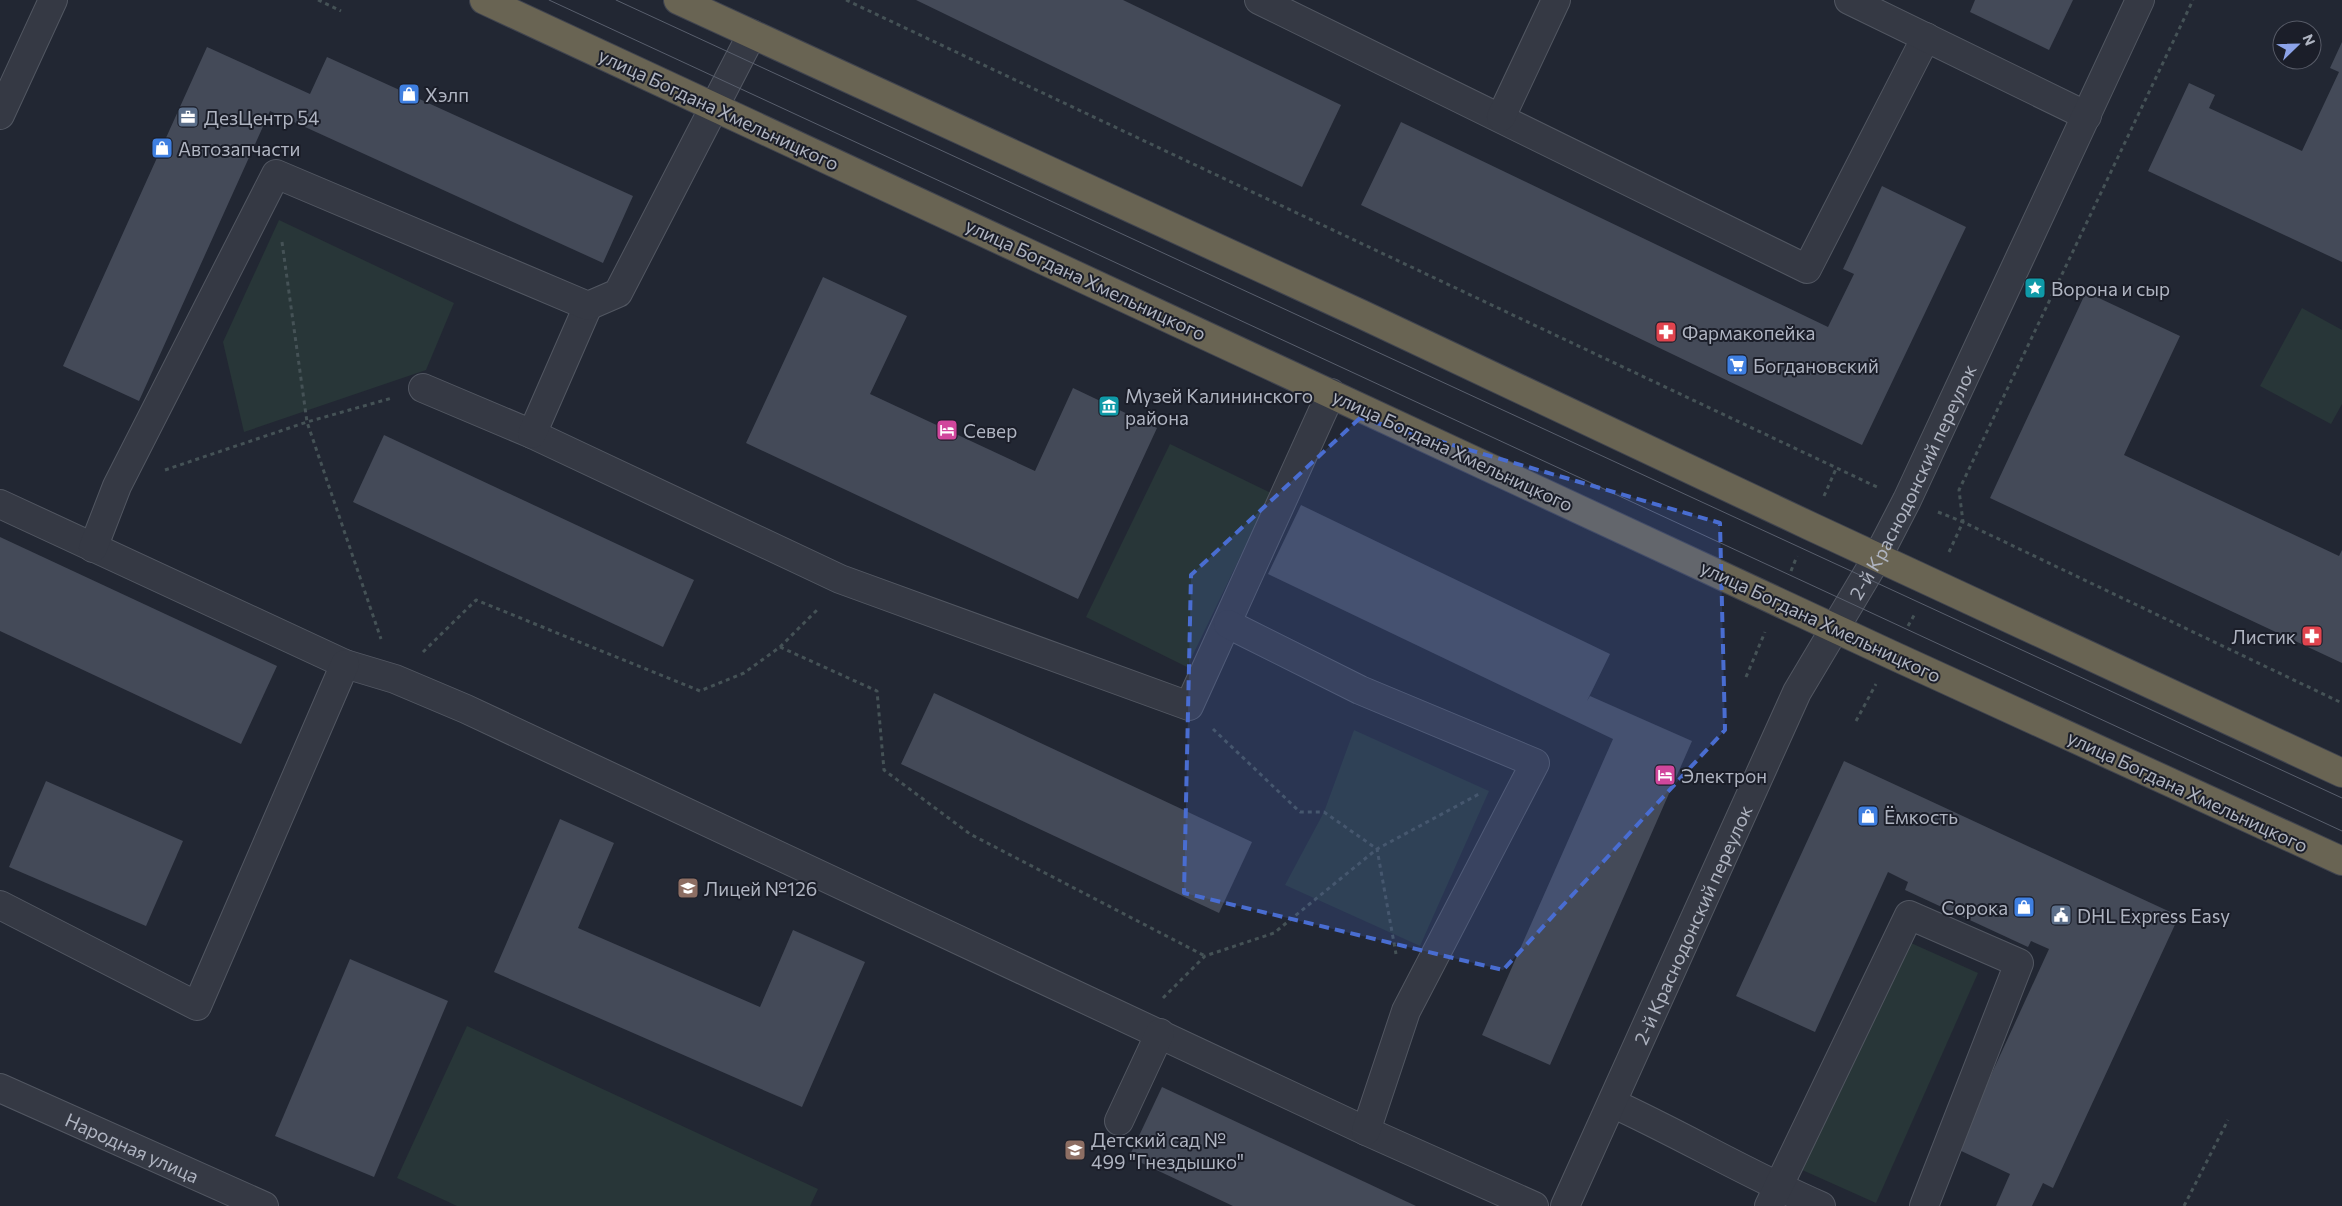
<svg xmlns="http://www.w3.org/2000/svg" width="2342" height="1206" font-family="Commissioner,sans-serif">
  <rect width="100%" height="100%" fill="#222733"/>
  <!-- green -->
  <g fill="#283638">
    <path d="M279,220L454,303L426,370L244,432L223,342Z"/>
    <path d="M2302,308L2342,330V404L2331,424L2260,386Z"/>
    <path d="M1170,444L1271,493L1187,667L1086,617Z"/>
    <path d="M1354,730L1489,791L1420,946L1285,885L1324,812Z"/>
    <path d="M1902,939L1978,973L1876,1203L1800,1169Z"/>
    <path d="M467,1026L818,1189L810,1206H457L397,1178Z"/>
  </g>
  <!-- building -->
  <g fill="#444a58">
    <path d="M916,0H1123L1341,105L1302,187Z"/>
    <path d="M1975,0H2073L2049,50L1970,12Z"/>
    <path d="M2342,42V262L2148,171L2189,83L2215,95L2209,108L2302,151L2339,72L2330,68Z"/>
    <path d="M207,47L310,94L327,57L633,196L603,263L270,111L139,401L63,366Z"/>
    <path d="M1401,122L1828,327L1854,274L1843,269L1882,186L1966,227L1862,445L1361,205Z"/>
    <path d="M823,277L907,316L870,394L1035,471L1073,388L1157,428L1078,599L746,443Z"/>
    <path d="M2086,292L2180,336L2124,455L2339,556L2342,550V663L1990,498Z"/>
    <path d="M384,435L694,580L663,647L353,502Z"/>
    <path d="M1301,505L1610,654L1587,701L1590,696L1692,741L1550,1065L1482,1035L1613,739L1268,574Z"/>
    <path d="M0,537L277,666L241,744L0,631Z"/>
    <path d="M934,693L1252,842L1219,913L901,764Z"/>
    <path d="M1844,761L2179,916L2053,1188L2043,1183L2032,1206H1996L2010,1174L1957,1149L2049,949L2031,941L2028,947L1905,890L1908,882L1888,872L1815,1032L1736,996Z"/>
    <path d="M46,781L183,841L146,926L9,867Z"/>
    <path d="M560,819L614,843L578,928L760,1007L793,930L865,962L802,1107L494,972Z"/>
    <path d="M350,959L448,1001L374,1177L275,1136Z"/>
    <path d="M1162,1087L1416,1206H1233L1129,1157Z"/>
  </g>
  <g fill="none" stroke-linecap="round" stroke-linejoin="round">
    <!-- minor casing -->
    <g stroke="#525762" stroke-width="30">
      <g id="minor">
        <path d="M1259,0L1807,269L1926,37"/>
        <path d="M1849,0L2087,116"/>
        <path d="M0,115L53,0"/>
        <path d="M1501,117L1556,0"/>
        <path d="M423,388L532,434L840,579L1189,706L1331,393"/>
        <path d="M532,434L588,306"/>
        <path d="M0,504L345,664L395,679L466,709L1366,1131L1534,1206"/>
        <path d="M93,548L117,486L276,174L588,306L618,293L752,34"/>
        <path d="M1228,624L1360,690L1535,763L1406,1011L1366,1131"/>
        <path d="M0,905L197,1006L345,664"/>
        <path id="s1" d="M0,1088L264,1206"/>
        <path d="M1612,1103C1682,1135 1749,1175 1821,1206"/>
        <path d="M1119,1121L1160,1033"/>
        <path id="s2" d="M1565,1206L1797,692L1878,556L1907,500L2140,0"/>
        <path d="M1769,1206L1909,915L2019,963L1924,1206"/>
      </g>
    </g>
    <!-- highway casing -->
    <g stroke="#40444f" stroke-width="30">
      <g id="highway">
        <path d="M484,0L1892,655L2342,861"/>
        <path d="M678,0L1361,314L1810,526L2342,773"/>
      </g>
    </g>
    <!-- path -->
    <g stroke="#455256" stroke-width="3" stroke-dasharray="4 4" stroke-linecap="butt">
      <path d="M318,0L341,11"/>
      <path d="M846,0L1877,487"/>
      <path d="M282,242L307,422L381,639"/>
      <path d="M165,470L307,422L392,398"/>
      <path d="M1824,496L1836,469"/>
      <path d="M1938,512L1963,522L2342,703"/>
      <path d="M1949,552L1963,522L1959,490L2193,0"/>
      <path d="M1791,571L1797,556"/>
      <path d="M1908,626L1916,612"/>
      <path d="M780,647L877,691L884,770L970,834L1205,956"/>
      <path d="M423,652L476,600L700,691L744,673L780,647L819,608"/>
      <path d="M1746,677L1765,632"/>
      <path d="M1856,721L1876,684"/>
      <path d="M1213,729L1300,812H1324L1377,849L1396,954"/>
      <path d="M1163,998L1205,956L1274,933L1377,849L1479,794"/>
      <path d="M2184,1206L2228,1120"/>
    </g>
    <!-- minor -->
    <use href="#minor" stroke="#353944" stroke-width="28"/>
    <!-- highway -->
    <use href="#highway" stroke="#696453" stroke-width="28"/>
    <!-- tram -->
    <g stroke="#595f6d" stroke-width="1">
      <path d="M549,0L2342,831"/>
      <path d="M616,0L2342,798"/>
    </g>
  </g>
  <!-- marked area -->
  <path fill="#496dd1" fill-opacity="0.2" stroke="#496dd1" stroke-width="4" stroke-dasharray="10 6" stroke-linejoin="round" d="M1360,418L1720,523L1725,730L1503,970L1184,893L1191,575Z"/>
  <!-- icons -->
  <defs>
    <g id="shop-square" transform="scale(1.125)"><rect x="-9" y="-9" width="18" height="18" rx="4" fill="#3f7fe0" stroke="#1b1e29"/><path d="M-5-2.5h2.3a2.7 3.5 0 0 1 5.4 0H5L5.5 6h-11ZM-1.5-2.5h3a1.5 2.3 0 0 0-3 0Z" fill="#fff"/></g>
    <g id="office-square" transform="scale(1.125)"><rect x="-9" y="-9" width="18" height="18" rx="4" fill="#5c6f8a" stroke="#1b1e29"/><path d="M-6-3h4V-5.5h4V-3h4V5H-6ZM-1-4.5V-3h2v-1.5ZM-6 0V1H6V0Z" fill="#fff"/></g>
    <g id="sight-square" transform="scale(1.125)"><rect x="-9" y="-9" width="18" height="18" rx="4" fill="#0f9aa8" stroke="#1b1e29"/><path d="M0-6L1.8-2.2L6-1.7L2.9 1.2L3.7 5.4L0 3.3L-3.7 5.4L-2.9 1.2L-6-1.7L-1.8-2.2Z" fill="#fff"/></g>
    <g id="pharmacy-square" transform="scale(1.125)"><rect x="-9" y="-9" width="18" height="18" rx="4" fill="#e0444e" stroke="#1b1e29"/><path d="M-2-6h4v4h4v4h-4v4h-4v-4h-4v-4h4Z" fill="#fff"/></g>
    <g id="supermarket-square" transform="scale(1.125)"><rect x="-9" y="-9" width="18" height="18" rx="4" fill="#3f7fe0" stroke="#1b1e29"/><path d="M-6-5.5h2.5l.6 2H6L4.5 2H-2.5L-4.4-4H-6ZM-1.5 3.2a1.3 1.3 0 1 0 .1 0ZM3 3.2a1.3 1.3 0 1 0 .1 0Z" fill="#fff"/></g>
    <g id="museum-square" transform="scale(1.125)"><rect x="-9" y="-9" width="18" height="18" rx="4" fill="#0f9aa8" stroke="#1b1e29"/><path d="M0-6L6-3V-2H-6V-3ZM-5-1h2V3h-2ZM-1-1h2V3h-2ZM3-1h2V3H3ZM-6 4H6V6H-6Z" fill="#fff"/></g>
    <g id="hotel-square" transform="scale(1.125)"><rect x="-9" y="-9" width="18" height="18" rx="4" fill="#d1479c" stroke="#1b1e29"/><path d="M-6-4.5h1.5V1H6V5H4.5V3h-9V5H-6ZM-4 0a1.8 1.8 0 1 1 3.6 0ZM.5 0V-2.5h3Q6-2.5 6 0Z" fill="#fff"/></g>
    <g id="school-square" transform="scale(1.125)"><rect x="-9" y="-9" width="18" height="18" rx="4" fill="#8d6e63" stroke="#1b1e29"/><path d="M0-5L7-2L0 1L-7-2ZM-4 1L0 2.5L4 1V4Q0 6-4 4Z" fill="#fff"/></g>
    <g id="civic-square" transform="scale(1.125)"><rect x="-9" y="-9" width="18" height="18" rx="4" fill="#5c6f8a" stroke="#1b1e29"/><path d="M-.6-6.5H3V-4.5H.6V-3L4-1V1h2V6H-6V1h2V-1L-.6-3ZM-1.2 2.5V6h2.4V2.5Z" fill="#fff"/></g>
  </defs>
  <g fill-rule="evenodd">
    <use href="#shop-square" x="409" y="94"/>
    <use href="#office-square" x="188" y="117"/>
    <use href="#shop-square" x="162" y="148"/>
    <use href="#sight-square" x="2035" y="288"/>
    <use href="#pharmacy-square" x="1666" y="332"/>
    <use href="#supermarket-square" x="1737" y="365"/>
    <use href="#museum-square" x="1109" y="406"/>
    <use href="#hotel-square" x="947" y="430"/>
    <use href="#pharmacy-square" x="2312" y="636"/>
    <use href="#hotel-square" x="1665" y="775"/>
    <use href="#shop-square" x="1868" y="816"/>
    <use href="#school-square" x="688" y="888"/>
    <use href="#shop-square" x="2024" y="907"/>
    <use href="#civic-square" x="2061" y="915"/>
    <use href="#school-square" x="1075" y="1150"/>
  </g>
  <g text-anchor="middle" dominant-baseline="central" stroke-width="4" stroke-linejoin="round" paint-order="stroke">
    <!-- poi labels -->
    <g font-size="19" fill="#afb4c1" stroke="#1b1e29" text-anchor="start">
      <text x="425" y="94">Хэлп</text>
      <text x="204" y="117">ДезЦентр 54</text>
      <text x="178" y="148">Автозапчасти</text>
      <text x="2051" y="288">Ворона и сыр</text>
      <text x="1682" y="332">Фармакопейка</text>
      <text x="1753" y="365">Богдановский</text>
      <text x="1125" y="395">Музей Калининского<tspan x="1125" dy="22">района</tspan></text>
      <text x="963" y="430">Север</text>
      <text x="2296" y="636" text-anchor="end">Листик</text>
      <text x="1681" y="775">Электрон</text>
      <text x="1884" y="816">Ёмкость</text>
      <text x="704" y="888">Лицей №126</text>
      <text x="2008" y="907" text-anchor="end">Сорока</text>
      <text x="2077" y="915">DHL Express Easy</text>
      <text x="1091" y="1139">Детский сад №<tspan x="1091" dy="22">499 "Гнездышко"</tspan></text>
    </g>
    <!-- street labels -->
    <g font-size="19" fill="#afb4c1" stroke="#1b1e29">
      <text transform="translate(719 109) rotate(25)">улица Богдана Хмельницкого</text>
      <text transform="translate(1086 279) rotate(25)">улица Богдана Хмельницкого</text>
      <text transform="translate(1453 450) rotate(25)">улица Богдана Хмельницкого</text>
      <text stroke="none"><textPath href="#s2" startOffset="804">2-й Краснодонский переулок</textPath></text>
      <text transform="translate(1821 621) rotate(25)">улица Богдана Хмельницкого</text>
      <text transform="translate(2188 791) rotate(25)">улица Богдана Хмельницкого</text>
      <text stroke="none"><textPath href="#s2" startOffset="309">2-й Краснодонский переулок</textPath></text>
      <text stroke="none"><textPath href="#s1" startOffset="145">Народная улица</textPath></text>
    </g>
  </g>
  <!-- north arrow -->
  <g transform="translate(2297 45) rotate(67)"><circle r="24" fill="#1b1e29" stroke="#565a66"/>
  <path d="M0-4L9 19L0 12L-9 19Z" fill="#8ca3e9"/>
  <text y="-8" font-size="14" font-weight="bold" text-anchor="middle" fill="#afb4c1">N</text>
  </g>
</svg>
